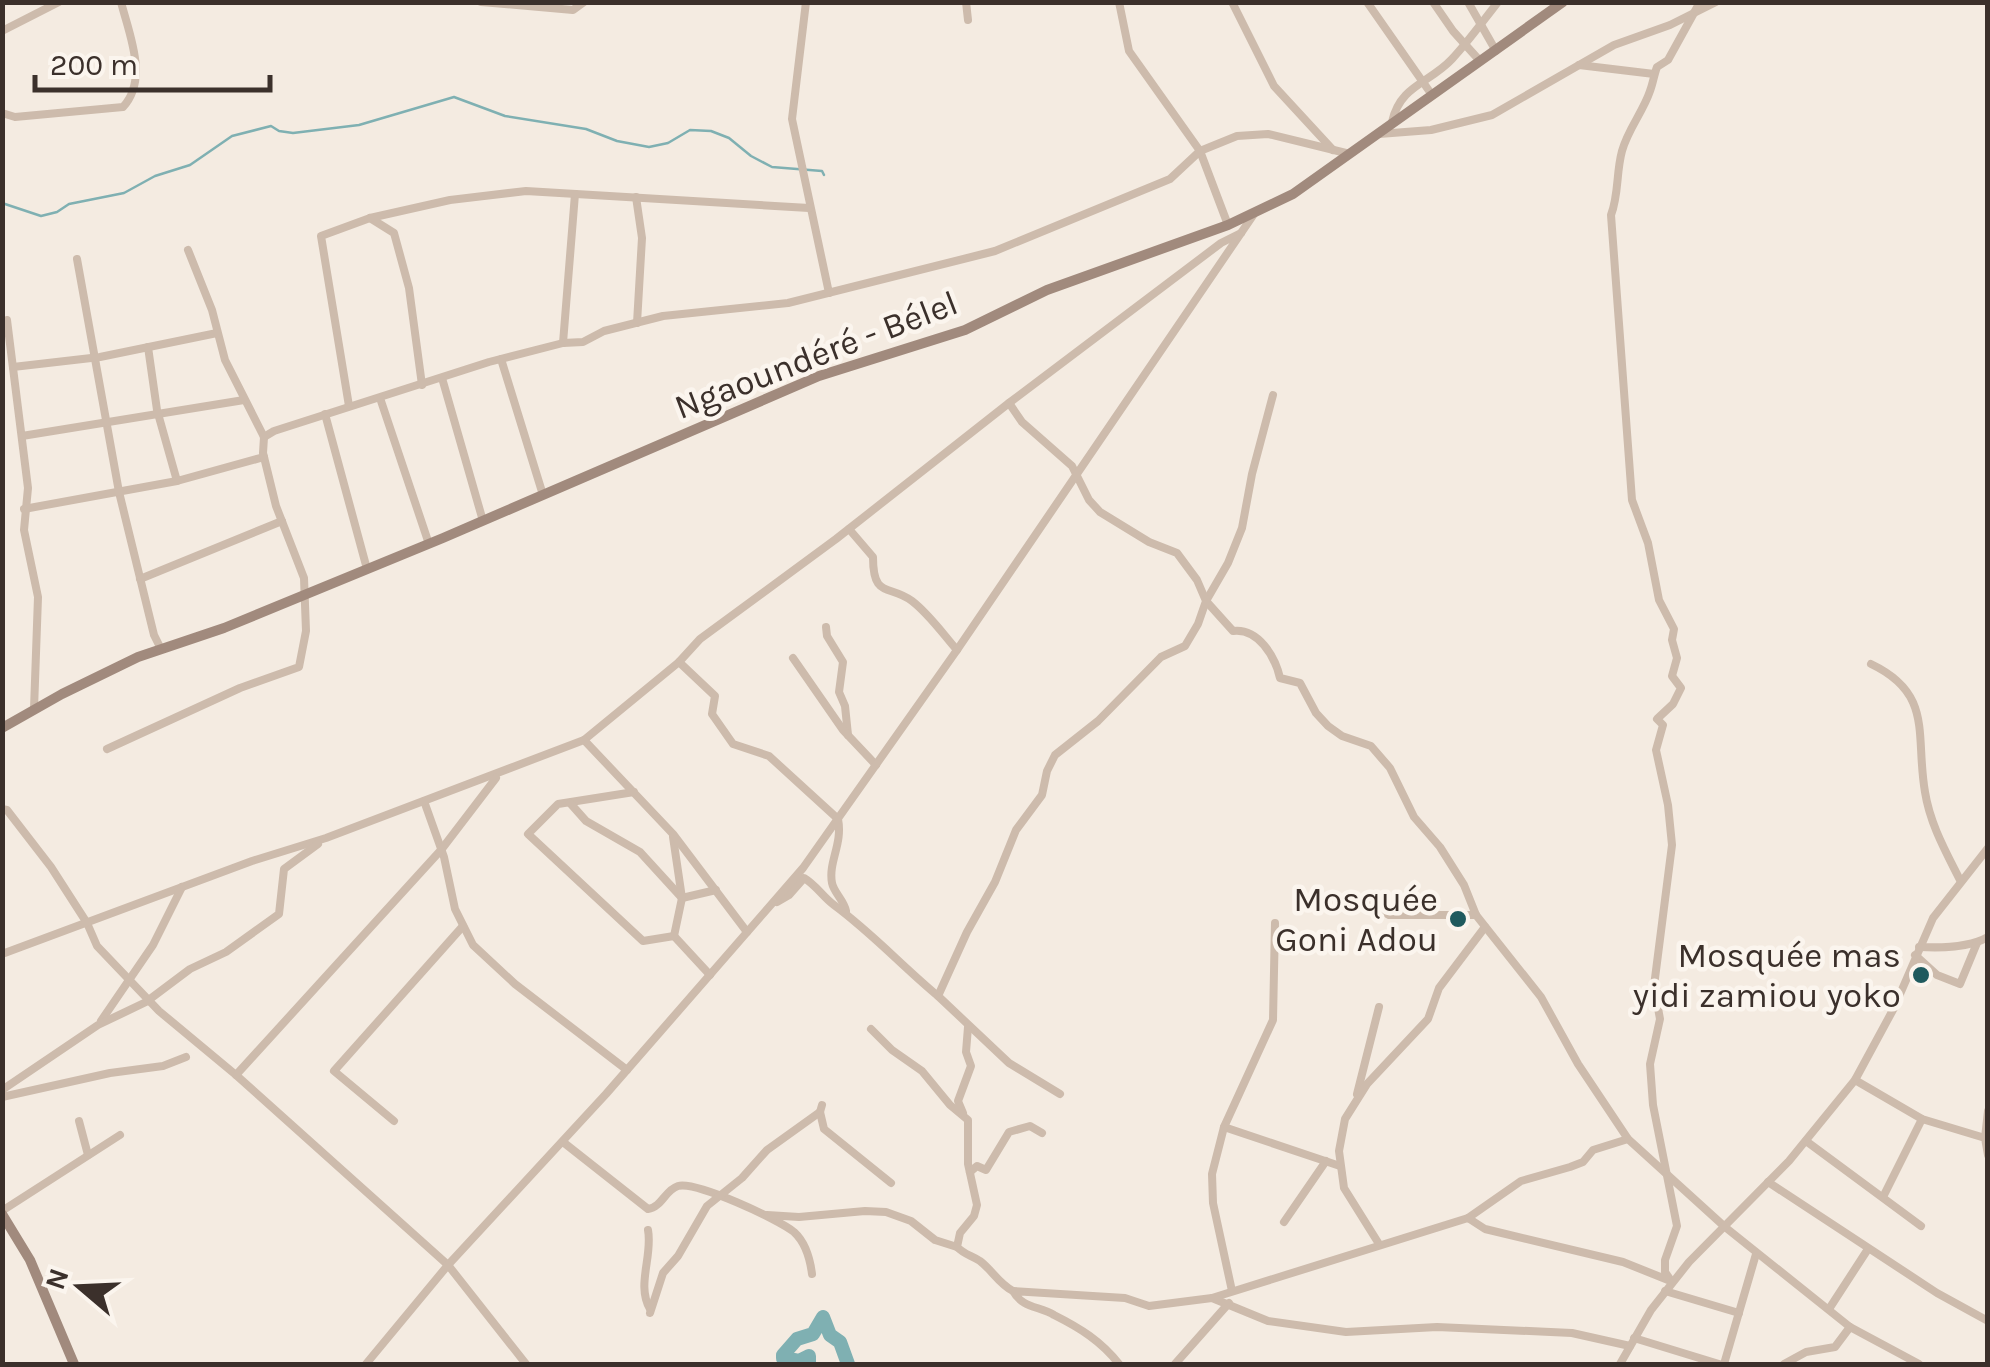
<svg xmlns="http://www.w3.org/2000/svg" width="1990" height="1367" font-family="Karla,sans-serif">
  <rect width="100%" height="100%" fill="#f4ebe1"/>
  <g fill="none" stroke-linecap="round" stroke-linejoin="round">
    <!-- stream -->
    <path stroke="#7fb0b2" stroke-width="2.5" d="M2,203L41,216L57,212L69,204L124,193L155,176L190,165L232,136L271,126L279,131L293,133L359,125L454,97L505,116L586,129L617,141L649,147L668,143L690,130L711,131L729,138L751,156L772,167L822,171L824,175"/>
    <!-- river -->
    <path stroke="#7fb0b2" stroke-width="14" d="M809,1364V1356L799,1361L783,1358V1355L797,1339L813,1334L823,1317L830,1335L840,1342L848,1364"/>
    <!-- street -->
    <g stroke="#cdbbac" stroke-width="8">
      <path d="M481,2L573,10L584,2"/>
      <path d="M806,2L792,119L829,293"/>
      <path d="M966,2L968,20"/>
      <path d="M1119,2L1129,51L1200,151L1228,225"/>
      <path d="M1232,2L1274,86L1333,150"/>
      <path d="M1367,2L1432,95"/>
      <path d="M1433,2L1453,31L1480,61"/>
      <path d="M1468,2L1496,51"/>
      <path d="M2,31L59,2"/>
      <path d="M1579,65L1654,74"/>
      <path d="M2,113L15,117L123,107C149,79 129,34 121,2"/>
      <path d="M1392,122C1400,85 1430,83 1452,59C1468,42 1483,21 1498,2"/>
      <path d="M1379,134L1431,130L1492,115L1614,45L1670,25L1716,2"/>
      <path d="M636,197L642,238L637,323"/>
      <path d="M370,218L394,233L409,288L422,385"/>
      <path d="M77,259L119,492L154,635L161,649"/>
      <path d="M7,320L28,488L24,530L38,597L34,709"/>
      <path d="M563,343L575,194"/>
      <path d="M148,347L157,410L177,481"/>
      <path d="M501,359L543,495"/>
      <path d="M13,367L100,357L217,333"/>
      <path d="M442,378L483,521"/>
      <path d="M1273,395L1252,474L1242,528L1228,563L1206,601L1233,631C1258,628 1275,656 1280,678L1300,683L1316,713L1328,726L1342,736L1371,746L1390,768L1414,817L1440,847L1464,885L1476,915L1541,997L1578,1064L1628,1139L1725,1227L1850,1327L1919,1364"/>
      <path d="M380,398L429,544"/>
      <path d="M1009,403L1022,422L1072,466L1089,500L1100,512L1149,542L1177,553L1197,580L1206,601L1198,624L1185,646L1161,657L1098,721L1055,755L1047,771L1042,795L1016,830L995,882L967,932L938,996L1009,1063L1060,1094"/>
      <path d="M349,406L321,236L370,218L450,200L526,191L809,208"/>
      <path d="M325,414L367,569"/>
      <path d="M22,436L244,400"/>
      <path d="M264,437L274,431L489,362L563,343L583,342L604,331L663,316L788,303L995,251L1170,179L1200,151L1237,136L1268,134L1346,153"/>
      <path d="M24,509L177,481L264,457"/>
      <path d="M849,529L873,557C873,599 889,584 912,601C929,614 943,634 957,650"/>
      <path d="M140,579L282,521"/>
      <path d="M826,627L827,636L843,662L839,692L845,706L848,735"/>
      <path d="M793,658L843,730L876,765"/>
      <path d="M679,662L715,696L712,714L733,744L769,756L838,819C843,844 828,862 832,883C834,893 844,900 846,911"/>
      <path d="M1871,664C1934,694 1915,735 1925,792C1930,824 1946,852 1960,880"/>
      <path d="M584,740L679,662L700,639L836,539L1009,403L1221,243L1241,233"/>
      <path d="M107,749L240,688L299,667L306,631L304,578L276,506L263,453L264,437L225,360L212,310L188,250"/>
      <path d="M634,792L558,804L528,834L643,941L674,936L710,975"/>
      <path d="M424,801L444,857L455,909L473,945L515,984L627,1070"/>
      <path d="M570,803L586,821L640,852L682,898L716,890"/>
      <path d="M2,809L7,810L51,867L87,923L97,946L159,1011L236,1075L448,1265L526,1364"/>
      <path d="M673,837L682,898L674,936"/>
      <path d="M777,902L789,895L804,878C816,885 823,897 834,905C872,933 902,966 938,996"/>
      <path d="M1367,902L1389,915H1476"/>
      <path d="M1919,947C1941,948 1969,948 1988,937"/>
      <path d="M2,954L252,861L326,838L584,740L673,834L747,932"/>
      <path d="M1915,955L1937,975L1960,984L1977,943"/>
      <path d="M101,1021L153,945L182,887"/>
      <path d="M871,1029L892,1050L922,1071L950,1105L968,1120V1164L977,1205L974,1216L960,1233L957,1247C965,1255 971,1255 980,1261C992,1270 999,1284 1013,1291"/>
      <path d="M236,1075L441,850L496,778"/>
      <path d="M1855,1080L1922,1119L1985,1138L1988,1155"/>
      <path d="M2,1090L98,1025L146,1002L190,969L226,952L279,914L284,869L318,844"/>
      <path d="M1357,1094L1379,1007"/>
      <path d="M2,1097L110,1073L163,1066L186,1057"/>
      <path d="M820,1112L824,1129L891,1183"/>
      <path d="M963,1113L958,1101L971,1066L966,1052L968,1027"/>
      <path d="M79,1121L88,1155"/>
      <path d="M394,1121L334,1071L463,926"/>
      <path d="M1224,1127L1340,1166"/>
      <path d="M1985,1138L1988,1111"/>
      <path d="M1806,1141L1921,1226"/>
      <path d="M563,1142L648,1209C662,1207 665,1190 678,1186C696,1181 778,1219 794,1232C806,1243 810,1258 812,1274"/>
      <path d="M970,1172L977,1166L986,1170L1009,1132L1030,1126L1042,1133"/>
      <path d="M1768,1182L1937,1293L1988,1321"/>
      <path d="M1883,1197L1922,1119"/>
      <path d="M2,1211L120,1135"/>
      <path d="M767,1215L799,1217L865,1211L886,1212L911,1221L935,1240L957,1247"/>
      <path d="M1468,1218L1521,1181L1570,1167L1583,1162L1593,1150L1628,1139"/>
      <path d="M1284,1222L1326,1161"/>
      <path d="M648,1230C653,1256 636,1285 650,1309"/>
      <path d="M1379,1244L1344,1188L1339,1151L1345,1119L1367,1084L1428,1019L1439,988L1485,927"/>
      <path d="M1672,1282L1665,1272V1260L1677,1226L1653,1105L1650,1064L1660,1019L1654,986L1672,845L1668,805L1656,750L1663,725L1657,719L1673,704L1681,688L1672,676L1677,658L1672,640L1674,629L1659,600L1648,543L1632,500L1611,215C1619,194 1616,173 1622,151C1628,129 1643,112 1650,91C1653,83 1654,75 1657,67L1668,60L1700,2"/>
      <path d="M1232,1291L1213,1203L1212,1174L1224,1127L1273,1020L1275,923"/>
      <path d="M1665,1291L1739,1313"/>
      <path d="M1212,1298L1468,1218L1485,1229L1623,1262L1668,1280"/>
      <path d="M1829,1309L1868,1249"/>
      <path d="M650,1313L663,1273L678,1256L707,1206L742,1178L767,1150L820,1112L822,1105"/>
      <path d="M1634,1338L1719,1364"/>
      <path d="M366,1364L448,1265L606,1094L803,868L957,650L1254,214"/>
      <path d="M1119,1364C1101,1341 1080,1328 1054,1315C1039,1306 1022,1308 1013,1291L1125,1298L1149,1306L1212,1298L1268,1321L1346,1332L1437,1327L1572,1333L1630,1346"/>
      <path d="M1175,1364L1229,1303"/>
      <path d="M1620,1364L1651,1310L1689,1262L1789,1161L1855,1080L1894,1008L1933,918L1988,848"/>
      <path d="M1724,1364L1756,1254"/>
      <path d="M1784,1364L1806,1352L1835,1347L1850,1327"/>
    </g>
    <!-- secondary -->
    <g stroke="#a18a7d" stroke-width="10">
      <path d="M2,728L62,694L138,657L224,628L443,538L819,376L965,330L1047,290L1228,225L1293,194L1563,2"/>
      <path d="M2,1214L30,1260L74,1364"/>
    </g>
  </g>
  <!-- markers -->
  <g fill="#1f5a5e" stroke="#fbf5ee" stroke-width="4">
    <circle cx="1458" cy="919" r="10"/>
    <circle cx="1921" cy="975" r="10"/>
  </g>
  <g text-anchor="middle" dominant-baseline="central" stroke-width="9" stroke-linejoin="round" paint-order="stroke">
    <!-- street labels -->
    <g font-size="35" fill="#3b302b" stroke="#fbf5ee">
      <text transform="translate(816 355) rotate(-21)">Ngaoundéré - Bélel</text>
    </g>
    <!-- poi labels -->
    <g font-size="35" fill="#3b302b" stroke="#fbf5ee" text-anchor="end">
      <text x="1438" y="899">Mosquée<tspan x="1438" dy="40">Goni Adou</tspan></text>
      <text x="1901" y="955">Mosquée mas<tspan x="1901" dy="40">yidi zamiou yoko</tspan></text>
    </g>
  </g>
  <!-- border -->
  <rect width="1990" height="1367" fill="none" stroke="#3b302b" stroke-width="10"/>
  <!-- north arrow -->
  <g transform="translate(80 1287) rotate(289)" stroke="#fbf5ee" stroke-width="8" paint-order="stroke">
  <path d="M0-8L18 38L0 25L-18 38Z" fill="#3b302b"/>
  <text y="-15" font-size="28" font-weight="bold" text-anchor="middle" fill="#3b302b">N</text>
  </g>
  <!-- scale -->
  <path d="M35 75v15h235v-15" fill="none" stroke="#3b302b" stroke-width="5"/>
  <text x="50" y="75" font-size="30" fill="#3b302b" stroke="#fbf5ee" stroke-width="8" paint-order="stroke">200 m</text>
</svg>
